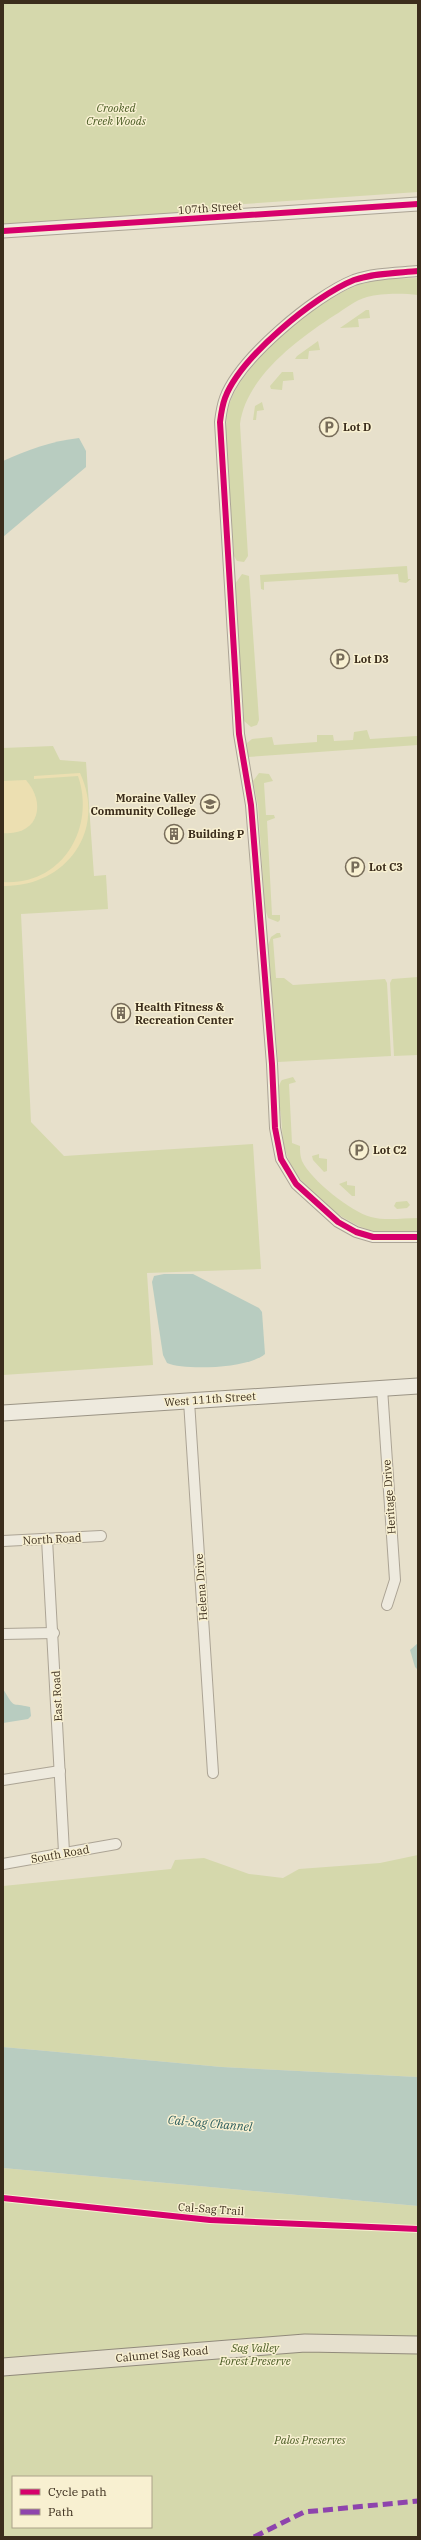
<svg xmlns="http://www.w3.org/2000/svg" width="421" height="2540" font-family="'IBM Plex Serif',serif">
  <rect width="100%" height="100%" fill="#e7e0cb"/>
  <!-- green -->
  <g fill="#d5d8ac" fill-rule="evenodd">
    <path d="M3,3H418V192L229,205L189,213L3,233Z"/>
    <path d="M418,278V295C403,293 381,293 367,297C355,300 345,309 335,315C298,339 246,377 240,424L248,556L244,562L237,561L234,556L226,434C226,420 227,406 234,393C252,356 319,299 358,285C377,278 398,279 418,278Z"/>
    <path d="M366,310H369L370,318L358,319L359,327L340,328Z"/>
    <path d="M318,341L320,350L309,351L308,359H295L297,356Z"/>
    <path d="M282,372H293L294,380L283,381L282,390L271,389L270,386Z"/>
    <path d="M262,402L264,410L257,411L256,420H253L255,406Z"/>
    <path d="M407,566L408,579H411L406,583L399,582L398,574L264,582V590L261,589L260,575Z"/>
    <path d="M242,574L249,576L259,720L257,725L251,727L244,721L235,584Z"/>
    <path d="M418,727V745L248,757L247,743L252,739L272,737L274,745L317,742V735H333L334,741L353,740L354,732L367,730L370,739L417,736Z"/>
    <path d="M53,746L60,760L86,762L94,876L106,875L108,909L21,914L31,1122L64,1156L253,1144L261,1269L147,1273L153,1365L3,1375V748Z"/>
    <path d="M259,773L269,774L273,781L264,783L266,815H274L275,818L267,821L272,915H280V920L278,922L268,918L265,909L258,806L253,781Z"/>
    <path d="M277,933H280L281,937L273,939L276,978H284L293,985L385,979L387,983L391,1056L278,1062L268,945L271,937Z"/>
    <path d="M418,977V1055L394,1056L390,983L392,979Z"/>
    <path d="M293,1077L296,1082L289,1084L292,1143L300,1146C300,1151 300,1156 302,1161C311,1180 351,1212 371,1217C386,1221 403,1218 418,1218V1231C402,1232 385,1235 370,1230C343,1223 301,1188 290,1163C283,1148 282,1131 281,1115C280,1105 275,1088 282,1080Z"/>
    <path d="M319,1154V1158L327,1159V1171L324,1172L313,1160L312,1156Z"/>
    <path d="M347,1181V1185L355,1186V1196H352L339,1184Z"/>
    <path d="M407,1201L410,1205L407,1208L397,1209L394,1206L396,1202Z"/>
    <path d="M418,1855V2077L222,2067L3,2047V1886L171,1869L175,1860L204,1858L249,1874L283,1878L299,1869L380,1863Z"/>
    <path d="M3,2168L418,2206V2537H3ZM13,2477H151V2527H13Z"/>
  </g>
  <!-- sand -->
  <g fill="#ecdfb1">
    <path d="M80,773C107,831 66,887 3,886V882C62,886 96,828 78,776L34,779V776Z"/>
    <path d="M26,780C47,804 38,836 3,833V781Z"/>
  </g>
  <!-- water -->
  <g fill="#b8ccc0">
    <path d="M79,438L86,451V467L3,537V461C27,450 52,441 79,438Z"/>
    <path d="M164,1274H193L259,1308L262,1312L265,1354C249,1368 186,1371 167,1363L163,1355L152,1282L154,1276Z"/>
    <path d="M418,1643V1670L415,1667L410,1650Z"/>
    <path d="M3,1689C16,1710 10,1702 30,1707L31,1716L28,1719L3,1723Z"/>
    <path d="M3,2047L222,2067L418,2077V2206L3,2168Z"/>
  </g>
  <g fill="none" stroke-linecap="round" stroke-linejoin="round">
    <!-- minor casing -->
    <g stroke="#aca495" stroke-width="12">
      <g id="minor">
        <path d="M418,271C397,273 374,273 354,280C314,296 240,358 225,398C222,406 221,414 220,422L239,734L251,805L272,1064L275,1128L281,1159L296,1184L338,1222L356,1232L373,1237H418"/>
        <path d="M382,1388L395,1580L387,1605"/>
        <path d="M189,1401L213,1773"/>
        <path d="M47,1539L64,1852"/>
        <path d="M3,1541L101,1536"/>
        <path d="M3,1634L54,1633"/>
        <path d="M3,1780L60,1771"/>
        <path d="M3,1864L116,1844"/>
      </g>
    </g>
    <!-- tertiary casing -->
    <g stroke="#aca495" stroke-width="15">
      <path id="tertiary" d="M3,231L418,204"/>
    </g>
    <!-- secondary casing -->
    <g stroke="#9b9485" stroke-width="17">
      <path id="secondary" d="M3,1413L418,1386"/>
    </g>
    <!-- primary casing -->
    <g stroke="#918a7b" stroke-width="19">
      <path id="primary" d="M3,2367L305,2343L418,2345"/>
    </g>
    <!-- minor -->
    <use href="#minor" stroke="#eeeade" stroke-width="10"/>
    <!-- tertiary -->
    <use href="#tertiary" stroke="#eeeade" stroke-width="13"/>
    <!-- secondary -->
    <use href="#secondary" stroke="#eeeade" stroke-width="15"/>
    <!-- primary -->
    <use href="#primary" stroke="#e6e0ce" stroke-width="17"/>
    <!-- quiet -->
    <path stroke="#8e44ad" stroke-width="5" stroke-dasharray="10 5" stroke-linecap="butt" d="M254,2537L304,2512L418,2501"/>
    <!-- cycleway casing -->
    <g stroke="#f8f0d1" stroke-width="8">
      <g id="cycleway">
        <path d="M3,231L418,204"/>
        <path d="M418,271C397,273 374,273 354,280C314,296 240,358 225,398C222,406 221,414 220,422L239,734L251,805L272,1064L275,1128L281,1159L296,1184L338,1222L356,1232L373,1237H418"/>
        <path d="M3,2198L210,2220L418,2229"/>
      </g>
    </g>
    <!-- cycleway -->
    <use href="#cycleway" stroke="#d6006c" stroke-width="6"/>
  </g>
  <!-- icons -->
  <defs>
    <g id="parking-ring" transform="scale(1)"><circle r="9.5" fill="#f8f0d1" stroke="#776c59" stroke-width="1.5"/><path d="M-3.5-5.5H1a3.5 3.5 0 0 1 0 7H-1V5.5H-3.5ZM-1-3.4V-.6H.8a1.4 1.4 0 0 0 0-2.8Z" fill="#776c59"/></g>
    <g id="university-ring" transform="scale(1)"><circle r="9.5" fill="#f8f0d1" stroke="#776c59" stroke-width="1.5"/><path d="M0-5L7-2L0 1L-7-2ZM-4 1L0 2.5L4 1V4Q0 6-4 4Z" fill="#776c59"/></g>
    <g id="building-ring" transform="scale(1)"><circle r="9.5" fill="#f8f0d1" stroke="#776c59" stroke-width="1.5"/><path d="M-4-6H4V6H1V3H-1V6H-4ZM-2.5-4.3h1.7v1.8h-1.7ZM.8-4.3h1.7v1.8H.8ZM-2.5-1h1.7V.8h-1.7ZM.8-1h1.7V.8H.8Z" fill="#776c59"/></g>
  </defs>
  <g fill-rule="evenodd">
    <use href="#parking-ring" x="329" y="427"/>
    <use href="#parking-ring" x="340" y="659"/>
    <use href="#university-ring" x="210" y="804"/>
    <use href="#building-ring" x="174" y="834"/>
    <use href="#parking-ring" x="355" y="867"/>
    <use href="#building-ring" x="121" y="1013"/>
    <use href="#parking-ring" x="359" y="1150"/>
  </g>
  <g text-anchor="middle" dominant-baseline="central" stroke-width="3" stroke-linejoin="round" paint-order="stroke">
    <!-- park labels -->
    <g font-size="11" font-style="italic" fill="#475921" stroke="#f8f0d1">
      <text x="116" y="108">Crooked<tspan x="116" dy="13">Creek Woods</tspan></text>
      <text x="255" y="2348">Sag Valley<tspan x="255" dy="13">Forest Preserve</tspan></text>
      <text x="310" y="2440">Palos Preserves</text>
    </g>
    <!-- street labels -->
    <g font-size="11" fill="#3b2d1c" stroke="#f8f0d1">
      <text transform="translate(210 208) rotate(-4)">107th Street</text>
      <text transform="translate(210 1399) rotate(-4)">West 111th Street</text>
      <text transform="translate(389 1497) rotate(-94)">Heritage Drive</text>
      <text transform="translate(52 1539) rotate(-3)">North Road</text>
      <text transform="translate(201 1587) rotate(-94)">Helena Drive</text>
      <text transform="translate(57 1696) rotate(-93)">East Road</text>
      <text transform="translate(60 1854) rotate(-10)">South Road</text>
      <text transform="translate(211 2209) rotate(4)">Cal-Sag Trail</text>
      <text transform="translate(162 2354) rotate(-5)">Calumet Sag Road</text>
    </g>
    <!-- poi labels -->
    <g font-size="11" font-weight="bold" fill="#3b2d1c" stroke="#f8f0d1" text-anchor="start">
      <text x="343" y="427">Lot D</text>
      <text x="354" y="659">Lot D3</text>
      <text x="196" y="798" text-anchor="end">Moraine Valley<tspan x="196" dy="13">Community College</tspan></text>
      <text x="188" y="834">Building P</text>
      <text x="369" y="867">Lot C3</text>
      <text x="135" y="1007">Health Fitness &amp;<tspan x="135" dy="13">Recreation Center</tspan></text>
      <text x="373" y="1150">Lot C2</text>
    </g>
    <!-- water labels -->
    <g font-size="12" font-style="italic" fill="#2a5c5c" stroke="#f8f0d1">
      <text transform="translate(210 2123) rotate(5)">Cal-Sag Channel</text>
    </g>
  </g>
  <!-- border -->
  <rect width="421" height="2540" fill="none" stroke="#3b2d1c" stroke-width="8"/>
  <!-- legend -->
  <rect x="12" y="2476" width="140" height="52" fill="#f8f0d1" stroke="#aca289"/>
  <rect x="20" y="2489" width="20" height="6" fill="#d6006c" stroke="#aca289"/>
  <text x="48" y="2496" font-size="12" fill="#3b2d1c">Cycle path</text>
  <rect x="20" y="2509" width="20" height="6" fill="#8e44ad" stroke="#aca289"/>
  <text x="48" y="2516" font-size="12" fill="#3b2d1c">Path</text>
</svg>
